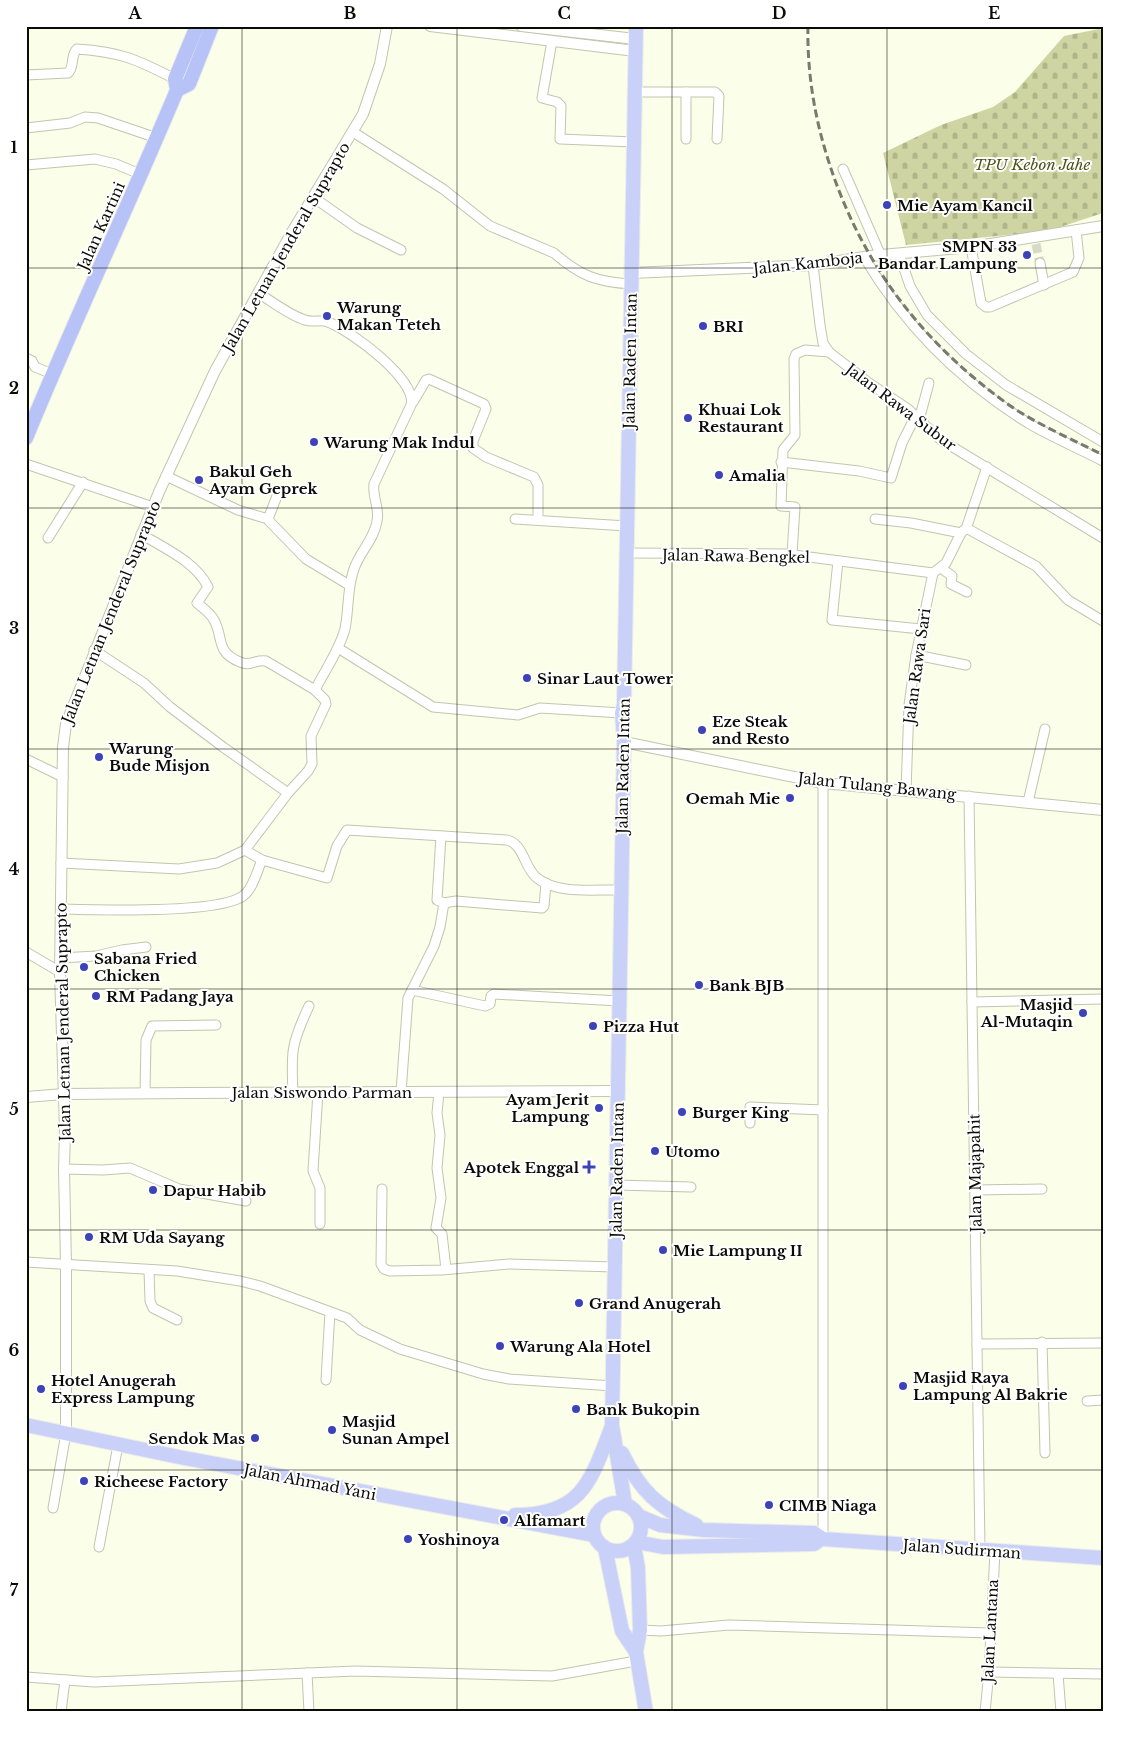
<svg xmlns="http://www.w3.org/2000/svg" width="1129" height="1738" font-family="'Libre Baskerville',serif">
  <defs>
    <pattern id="cemetery-stones" width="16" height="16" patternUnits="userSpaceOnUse" patternTransform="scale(1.25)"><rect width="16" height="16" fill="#cfd5a2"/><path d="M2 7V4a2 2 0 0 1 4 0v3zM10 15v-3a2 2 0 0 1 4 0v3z" fill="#b0b68a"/></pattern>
  </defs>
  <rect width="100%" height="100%" fill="#fbfee8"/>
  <!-- cemetery -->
  <path fill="url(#cemetery-stones)" d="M1099,29L1103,31V213L1048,231L906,245L883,153L941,125L993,107L1015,92L1064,36Z"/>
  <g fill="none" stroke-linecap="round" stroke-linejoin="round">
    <!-- minor-tunnel -->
    <path stroke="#d7dac6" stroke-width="9" stroke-dasharray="9 4.5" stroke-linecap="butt" d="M1036,244L1040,263"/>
    <!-- minor casing -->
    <g stroke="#c2c5af" stroke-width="11">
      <g id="minor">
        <path d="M552,41L542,98L557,102L561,106L560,139L634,142"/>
        <path d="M26,75L68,73C75,67 70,55 77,49C121,52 136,59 175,79"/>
        <path d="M635,92H715L719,96L717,139"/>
        <path d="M686,92V139"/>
        <path d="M26,128L70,123L85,117L98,118L157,138"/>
        <path d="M353,132L443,189L490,226L554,253C580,276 597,282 631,284"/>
        <path d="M26,165L95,159L116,164L142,175"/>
        <path d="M843,169L881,256"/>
        <path d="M313,197L357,228L401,250"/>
        <path d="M971,247L981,303L986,307H990L1073,272L1079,258L1076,230"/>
        <path d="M899,254L910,286L927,315L966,354L1006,385L1103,442"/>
        <path d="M864,257C905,326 960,381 1028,423C1052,437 1078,448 1103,461"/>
        <path d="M1040,263L1044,285"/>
        <path d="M813,265L820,325L823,343L829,352L869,383L908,409L941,440L1103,538"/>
        <path d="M26,358L32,361L35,367L52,374"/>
        <path d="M413,402L426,380L429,379L484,404L486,409L473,441V448L486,457L534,477L538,485V520"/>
        <path d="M919,420L929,383"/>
        <path d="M781,462L859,471L891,478L902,443L916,415"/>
        <path d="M26,464L153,507"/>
        <path d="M166,476L238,510L268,519"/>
        <path d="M277,496L268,519L269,521L306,559L349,585"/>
        <path d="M515,519L627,526"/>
        <path d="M875,519L911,523L961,533"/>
        <path d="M966,529L987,467"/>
        <path d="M141,534C164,548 196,562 208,587L197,603C203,608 211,614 214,620C224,638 215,652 240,662C250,667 256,659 266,661L315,690"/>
        <path d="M48,538L83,482"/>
        <path d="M627,553L786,554L933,573"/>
        <path d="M792,555L795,507L781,506L783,450L795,435L794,359L796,354L805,350L829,352"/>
        <path d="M838,561L832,620L921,629"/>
        <path d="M941,568L952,576L951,584L967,592"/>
        <path d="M933,573L946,563L961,533L964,530L968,529L1036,566L1068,600L1103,621"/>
        <path d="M338,648L433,707L518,715L540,708L622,713"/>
        <path d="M94,650L144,683L170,707L223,747L288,793"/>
        <path d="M916,655L966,665"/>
        <path d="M26,759L63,777"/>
        <path d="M823,783V1539"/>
        <path d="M906,791L909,705L916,655L933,573"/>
        <path d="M969,796L980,1550"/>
        <path d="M1028,802L1045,729"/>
        <path d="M441,836L437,900L444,903L456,901L542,908L544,906L546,883"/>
        <path d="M245,850L262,860L327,878L337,846L347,830L507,840C524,844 524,868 537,878C558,895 596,889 621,890"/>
        <path d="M61,863L179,869L217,863L245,850L288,793L308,771L312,764L311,736L326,704L325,700L315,690C325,670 339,651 345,629C349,609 347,588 354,569C360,551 374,540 377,521C380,508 372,497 374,484L411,405C418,380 350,330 328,322C321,319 313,323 305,320C289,315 273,302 258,293"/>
        <path d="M61,909C95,910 218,914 243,896C253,889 257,871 262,860"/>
        <path d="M26,952L60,972"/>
        <path d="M60,958L96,956L122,950L146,947"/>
        <path d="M412,990L485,1006L490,1004L491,996L494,994L619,1001"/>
        <path d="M972,1002L1103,999"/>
        <path d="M318,1092L313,1171L320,1188V1224"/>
        <path d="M401,1092L408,998L434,946L440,927L444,903"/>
        <path d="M439,1092L437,1113L440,1135L437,1168L441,1198L436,1228L442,1234L446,1269"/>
        <path d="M145,1093L146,1040L152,1026L216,1025"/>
        <path d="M293,1093C291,1052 291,1044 309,1006"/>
        <path d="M750,1123V1107L823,1110"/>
        <path d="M64,1169L103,1170L130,1168L179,1189L246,1201"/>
        <path d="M616,1185L691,1187"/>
        <path d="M382,1189L381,1264L384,1269L390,1271L442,1270L509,1264L615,1267"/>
        <path d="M975,1190L1042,1189"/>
        <path d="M26,1262L177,1271L240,1281L260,1286L347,1318L360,1330L400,1349L483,1374L509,1379L613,1386"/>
        <path d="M149,1270L150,1301L153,1308L177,1320"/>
        <path d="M1042,1342L1045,1453"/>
        <path d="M977,1344L1103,1343"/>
        <path d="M326,1380L330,1312"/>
        <path d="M1087,1401L1103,1400"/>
        <path d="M53,1508L66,1433"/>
        <path d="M99,1547L118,1445"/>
        <path d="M640,1630L661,1631L729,1625L990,1633"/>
        <path d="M989,1672L1103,1674"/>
        <path d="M307,1673L309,1712"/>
        <path d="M1058,1674L1061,1712"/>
        <path d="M26,1677L94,1682L356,1671L552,1676L636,1661"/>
        <path d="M61,1712L65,1680"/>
        <path d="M985,1712L989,1672L995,1551"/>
      </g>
    </g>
    <!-- tertiary casing -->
    <g stroke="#c2c5af" stroke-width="12">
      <g id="tertiary">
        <path d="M430,26L635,51"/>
        <path d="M521,26L635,39"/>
        <path d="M631,273L813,265L870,256L971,247L1103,226"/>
        <path d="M624,742L823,783L1103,810"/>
        <path d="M26,1097L64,1094L188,1093L618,1091"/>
        <path d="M66,1433V1264L64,1169L65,1129L60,972L63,747L66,724L159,492L215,371L292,232L363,114L380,64L387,26"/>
      </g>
    </g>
    <!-- primary casing -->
    <g stroke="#ebeceb" stroke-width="16">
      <g id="primary">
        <path d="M26,1425L179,1457L594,1535"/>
        <path d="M622,1453C640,1491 658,1507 696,1525"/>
        <circle cx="617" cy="1527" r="24"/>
        <path d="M625,1504L612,1425L624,742L622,713L624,704L636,26"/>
        <path d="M515,1515C583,1515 591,1480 612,1426"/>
        <path d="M639,1516L660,1525L704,1530L814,1533L823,1539L1103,1558"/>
        <path d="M637,1542L663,1547L814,1544L821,1539"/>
        <path d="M634,1545L638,1568L640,1630L636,1652L646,1712"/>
        <path d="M605,1548L622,1631L636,1652"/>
      </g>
    </g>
    <!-- trunk casing -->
    <g stroke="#ebeceb" stroke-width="16">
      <g id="trunk">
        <path d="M177,90L189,84L212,26"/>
        <path d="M26,438C74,321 128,207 177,90L175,79L197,26"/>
      </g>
    </g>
    <!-- minor -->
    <use href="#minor" stroke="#fff" stroke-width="9"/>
    <!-- tertiary -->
    <use href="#tertiary" stroke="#fff" stroke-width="10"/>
    <!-- primary -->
    <use href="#primary" stroke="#c9d1f9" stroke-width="14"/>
    <!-- trunk -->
    <use href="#trunk" stroke="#b7c2f7" stroke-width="14"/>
    <!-- rail -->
    <path stroke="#787a6d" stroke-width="3" stroke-dasharray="8 4" stroke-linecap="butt" d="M808,26C807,66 813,108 824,146C855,255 917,339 1009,405C1038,425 1072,439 1103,455"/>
  </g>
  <!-- grid -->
  <path fill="none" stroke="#0b0c06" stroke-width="1" stroke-opacity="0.55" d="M242,26V1712M457,26V1712M672,26V1712M887,26V1712M26,268H1103M26,508H1103M26,749H1103M26,989H1103M26,1230H1103M26,1470H1103"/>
  <!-- markers -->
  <g fill="#3d42b6" stroke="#fff" stroke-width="2">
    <circle cx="887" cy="205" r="5"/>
    <circle cx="1027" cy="255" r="5"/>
    <circle cx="327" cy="316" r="5"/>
    <circle cx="703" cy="326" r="5"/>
    <circle cx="688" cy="418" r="5"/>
    <circle cx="314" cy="442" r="5"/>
    <circle cx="719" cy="475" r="5"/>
    <circle cx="199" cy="480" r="5"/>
    <circle cx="527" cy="678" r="5"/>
    <circle cx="702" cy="730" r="5"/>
    <circle cx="99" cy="757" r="5"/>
    <circle cx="790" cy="798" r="5"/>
    <circle cx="84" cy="967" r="5"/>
    <circle cx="699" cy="985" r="5"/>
    <circle cx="96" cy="996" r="5"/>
    <circle cx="1083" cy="1013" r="5"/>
    <circle cx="593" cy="1026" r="5"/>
    <circle cx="599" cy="1108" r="5"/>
    <circle cx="682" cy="1112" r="5"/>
    <circle cx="655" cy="1151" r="5"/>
    <path d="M586.5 1159.5h5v5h5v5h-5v5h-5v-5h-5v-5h5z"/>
    <circle cx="153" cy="1190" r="5"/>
    <circle cx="89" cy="1237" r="5"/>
    <circle cx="663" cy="1250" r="5"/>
    <circle cx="579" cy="1303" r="5"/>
    <circle cx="500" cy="1346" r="5"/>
    <circle cx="903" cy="1386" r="5"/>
    <circle cx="41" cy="1389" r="5"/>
    <circle cx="576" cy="1409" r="5"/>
    <circle cx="332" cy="1430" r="5"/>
    <circle cx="255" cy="1438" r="5"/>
    <circle cx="84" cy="1481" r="5"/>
    <circle cx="769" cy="1505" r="5"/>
    <circle cx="504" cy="1520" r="5"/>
    <circle cx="408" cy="1539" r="5"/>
  </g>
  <g text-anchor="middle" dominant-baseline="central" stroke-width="4" stroke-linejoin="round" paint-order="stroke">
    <!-- park labels -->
    <g font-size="15" font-style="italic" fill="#4f5216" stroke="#fff">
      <text x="1032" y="164">TPU Kebon Jahe</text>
    </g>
    <!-- poi labels -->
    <g font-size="15" font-weight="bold" fill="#0b0c06" stroke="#fff" text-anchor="start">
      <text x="897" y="205">Mie Ayam Kancil</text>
      <text x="1017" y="246" text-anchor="end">SMPN 33<tspan x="1017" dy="17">Bandar Lampung</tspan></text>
      <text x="337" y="307">Warung<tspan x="337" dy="17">Makan Teteh</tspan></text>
      <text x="713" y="326">BRI</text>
      <text x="698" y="409">Khuai Lok<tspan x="698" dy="17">Restaurant</tspan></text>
      <text x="324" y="442">Warung Mak Indul</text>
      <text x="209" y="471">Bakul Geh<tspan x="209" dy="17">Ayam Geprek</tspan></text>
      <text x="729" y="475">Amalia</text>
      <text x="537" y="678">Sinar Laut Tower</text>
      <text x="712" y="721">Eze Steak<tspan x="712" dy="17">and Resto</tspan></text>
      <text x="109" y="748">Warung<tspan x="109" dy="17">Bude Misjon</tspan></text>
      <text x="780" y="798" text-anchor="end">Oemah Mie</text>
      <text x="94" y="958">Sabana Fried<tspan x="94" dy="17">Chicken</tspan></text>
      <text x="709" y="985">Bank BJB</text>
      <text x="106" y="996">RM Padang Jaya</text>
      <text x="1073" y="1004" text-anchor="end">Masjid<tspan x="1073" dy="17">Al-Mutaqin</tspan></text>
      <text x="603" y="1026">Pizza Hut</text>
      <text x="589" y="1099" text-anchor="end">Ayam Jerit<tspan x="589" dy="17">Lampung</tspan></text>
      <text x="692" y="1112">Burger King</text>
      <text x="665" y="1151">Utomo</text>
      <text x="579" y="1167" text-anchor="end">Apotek Enggal</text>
      <text x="163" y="1190">Dapur Habib</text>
      <text x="99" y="1237">RM Uda Sayang</text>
      <text x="673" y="1250">Mie Lampung II</text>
      <text x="589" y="1303">Grand Anugerah</text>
      <text x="510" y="1346">Warung Ala Hotel</text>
      <text x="913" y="1377">Masjid Raya<tspan x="913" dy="17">Lampung Al Bakrie</tspan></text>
      <text x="51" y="1380">Hotel Anugerah<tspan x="51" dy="17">Express Lampung</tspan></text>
      <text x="586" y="1409">Bank Bukopin</text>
      <text x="342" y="1421">Masjid<tspan x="342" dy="17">Sunan Ampel</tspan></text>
      <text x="245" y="1438" text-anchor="end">Sendok Mas</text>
      <text x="94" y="1481">Richeese Factory</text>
      <text x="779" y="1505">CIMB Niaga</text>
      <text x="514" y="1520">Alfamart</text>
      <text x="418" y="1539">Yoshinoya</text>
    </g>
    <!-- street labels -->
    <g font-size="15" fill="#0b0c06" stroke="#fff">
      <text transform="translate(101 226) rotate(-66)">Jalan Kartini</text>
      <text transform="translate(286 247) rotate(-60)">Jalan Letnan Jenderal Suprapto</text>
      <text transform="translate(808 263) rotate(-6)">Jalan Kamboja</text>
      <text transform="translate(630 361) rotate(-89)">Jalan Raden Intan</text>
      <text transform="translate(901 407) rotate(37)">Jalan Rawa Subur</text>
      <text transform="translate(736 556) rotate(1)">Jalan Rawa Bengkel</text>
      <text transform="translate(111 612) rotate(-68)">Jalan Letnan Jenderal Suprapto</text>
      <text transform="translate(917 666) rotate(-82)">Jalan Rawa Sari</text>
      <text transform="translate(623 766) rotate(-89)">Jalan Raden Intan</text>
      <text transform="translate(877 786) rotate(6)">Jalan Tulang Bawang</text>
      <text transform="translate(63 1022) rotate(-91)">Jalan Letnan Jenderal Suprapto</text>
      <text x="322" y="1092">Jalan Siswondo Parman</text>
      <text transform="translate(617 1170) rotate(-89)">Jalan Raden Intan</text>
      <text transform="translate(975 1173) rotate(-91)">Jalan Majapahit</text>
      <text transform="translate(310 1482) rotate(11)">Jalan Ahmad Yani</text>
      <text transform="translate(962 1549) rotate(4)">Jalan Sudirman</text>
      <text transform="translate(990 1631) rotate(-87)">Jalan Lantana</text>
    </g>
  </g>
  <!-- border -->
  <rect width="1129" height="1738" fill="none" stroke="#ffffff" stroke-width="55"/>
  <rect x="28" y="28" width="1074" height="1682" fill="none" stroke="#0b0c06" stroke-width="2"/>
  <g font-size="16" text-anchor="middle" font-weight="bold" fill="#0b0c06">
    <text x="135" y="19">A</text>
    <text x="350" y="19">B</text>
    <text x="564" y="19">C</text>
    <text x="779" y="19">D</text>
    <text x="994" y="19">E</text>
    <text x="14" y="153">1</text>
    <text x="14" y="394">2</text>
    <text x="14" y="634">3</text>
    <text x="14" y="875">4</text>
    <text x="14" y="1115">5</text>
    <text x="14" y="1356">6</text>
    <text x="14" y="1596">7</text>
  </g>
</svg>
